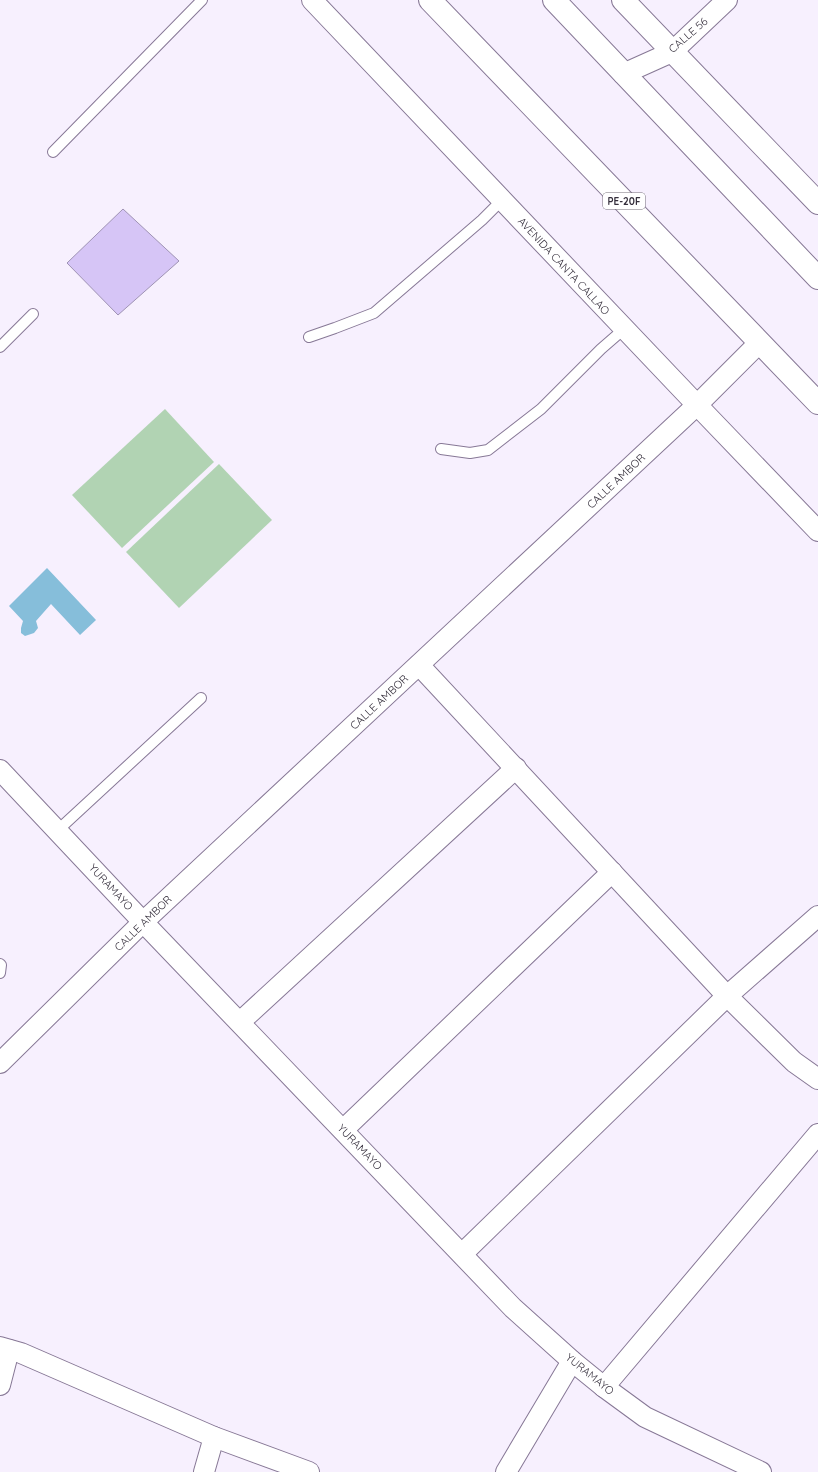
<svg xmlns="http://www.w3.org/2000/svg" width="818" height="1472" font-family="Quicksand,sans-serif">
  <rect width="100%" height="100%" fill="#f7f0fe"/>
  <!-- green -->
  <g fill="#b1d3b3">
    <path d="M165,409L214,462L122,548L72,495Z"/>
    <path d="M219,464L272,520L179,608L126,552Z"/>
  </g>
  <!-- water -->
  <path fill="#86beda" d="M47,568L96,620L80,635L51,604L36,621L38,628L34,633L25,636L21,633V628L23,621L9,606Z"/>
  <!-- building -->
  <path fill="#d6c5f6" stroke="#9f93b4" d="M123,209L179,261L118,315L67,263Z"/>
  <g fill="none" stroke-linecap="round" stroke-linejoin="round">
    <!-- service casing -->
    <g stroke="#877896" stroke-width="12">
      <g id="service">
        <path d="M53,152L202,0"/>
        <path d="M309,337L335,328L374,313L482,220L502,200"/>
        <path d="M0,347L33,314"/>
        <path d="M441,449L470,453L488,450L541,409L601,349L624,329"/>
        <path d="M57,831L201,698"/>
        <path d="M0,964L1,965L0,973"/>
      </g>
    </g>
    <!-- minor casing -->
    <g stroke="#877896" stroke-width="22">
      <g id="minor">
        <path d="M312,0L697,405L818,531"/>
        <path d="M623,74L672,52L727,0"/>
        <path d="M419,665L727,996L794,1062L818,1079"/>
        <path d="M0,770L143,922L513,1308L572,1361L604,1387L645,1417L761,1472"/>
        <path d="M240,1022L516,768"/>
        <path d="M0,1063L143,922L697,405L760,342"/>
        <path d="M343,1130L612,872"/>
        <path d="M462,1254L727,996L818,916"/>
        <path d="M0,1347L21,1353L214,1437L309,1472"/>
        <path d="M0,1385L9,1350"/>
        <path d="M604,1387L818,1134"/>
        <path d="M204,1472L214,1437"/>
        <path d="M506,1472L572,1361"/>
      </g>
    </g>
    <!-- tertiary casing -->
    <g stroke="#877896" stroke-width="24">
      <path id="tertiary" d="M623,0L818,203"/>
    </g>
    <!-- primary casing -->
    <g stroke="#877896" stroke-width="24">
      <g id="primary">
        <path d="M430,0L818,403"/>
        <path d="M554,0L818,278"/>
      </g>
    </g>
    <!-- service -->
    <use href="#service" stroke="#fff" stroke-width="10"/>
    <!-- minor -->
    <use href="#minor" stroke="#fff" stroke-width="20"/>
    <!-- tertiary -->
    <use href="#tertiary" stroke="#fff" stroke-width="22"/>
    <!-- primary -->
    <use href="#primary" stroke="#fff" stroke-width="22"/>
  </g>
  <g text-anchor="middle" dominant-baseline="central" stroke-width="4" stroke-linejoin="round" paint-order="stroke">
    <!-- shield labels -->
    <rect fill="#fff" stroke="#726d76" stroke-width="1" x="603" y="193" width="42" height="16" rx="3"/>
    <g font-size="10" font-weight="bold" fill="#352f3c">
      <text x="624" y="201">PE-20F</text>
    </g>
    <!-- street labels -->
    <g font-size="11" fill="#352f3c" stroke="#fff">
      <text transform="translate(688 35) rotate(-41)">CALLE 56</text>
      <text transform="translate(564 266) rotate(47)">AVENIDA CANTA CALLAO</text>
      <text transform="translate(616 481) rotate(-43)">CALLE AMBOR</text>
      <text transform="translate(379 702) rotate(-43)">CALLE AMBOR</text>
      <text transform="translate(111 887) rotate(47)">YURAMAYO</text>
      <text transform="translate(143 923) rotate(-44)">CALLE AMBOR</text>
      <text transform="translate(360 1147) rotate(46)">YURAMAYO</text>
      <text transform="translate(590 1374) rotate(39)">YURAMAYO</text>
    </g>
  </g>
</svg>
